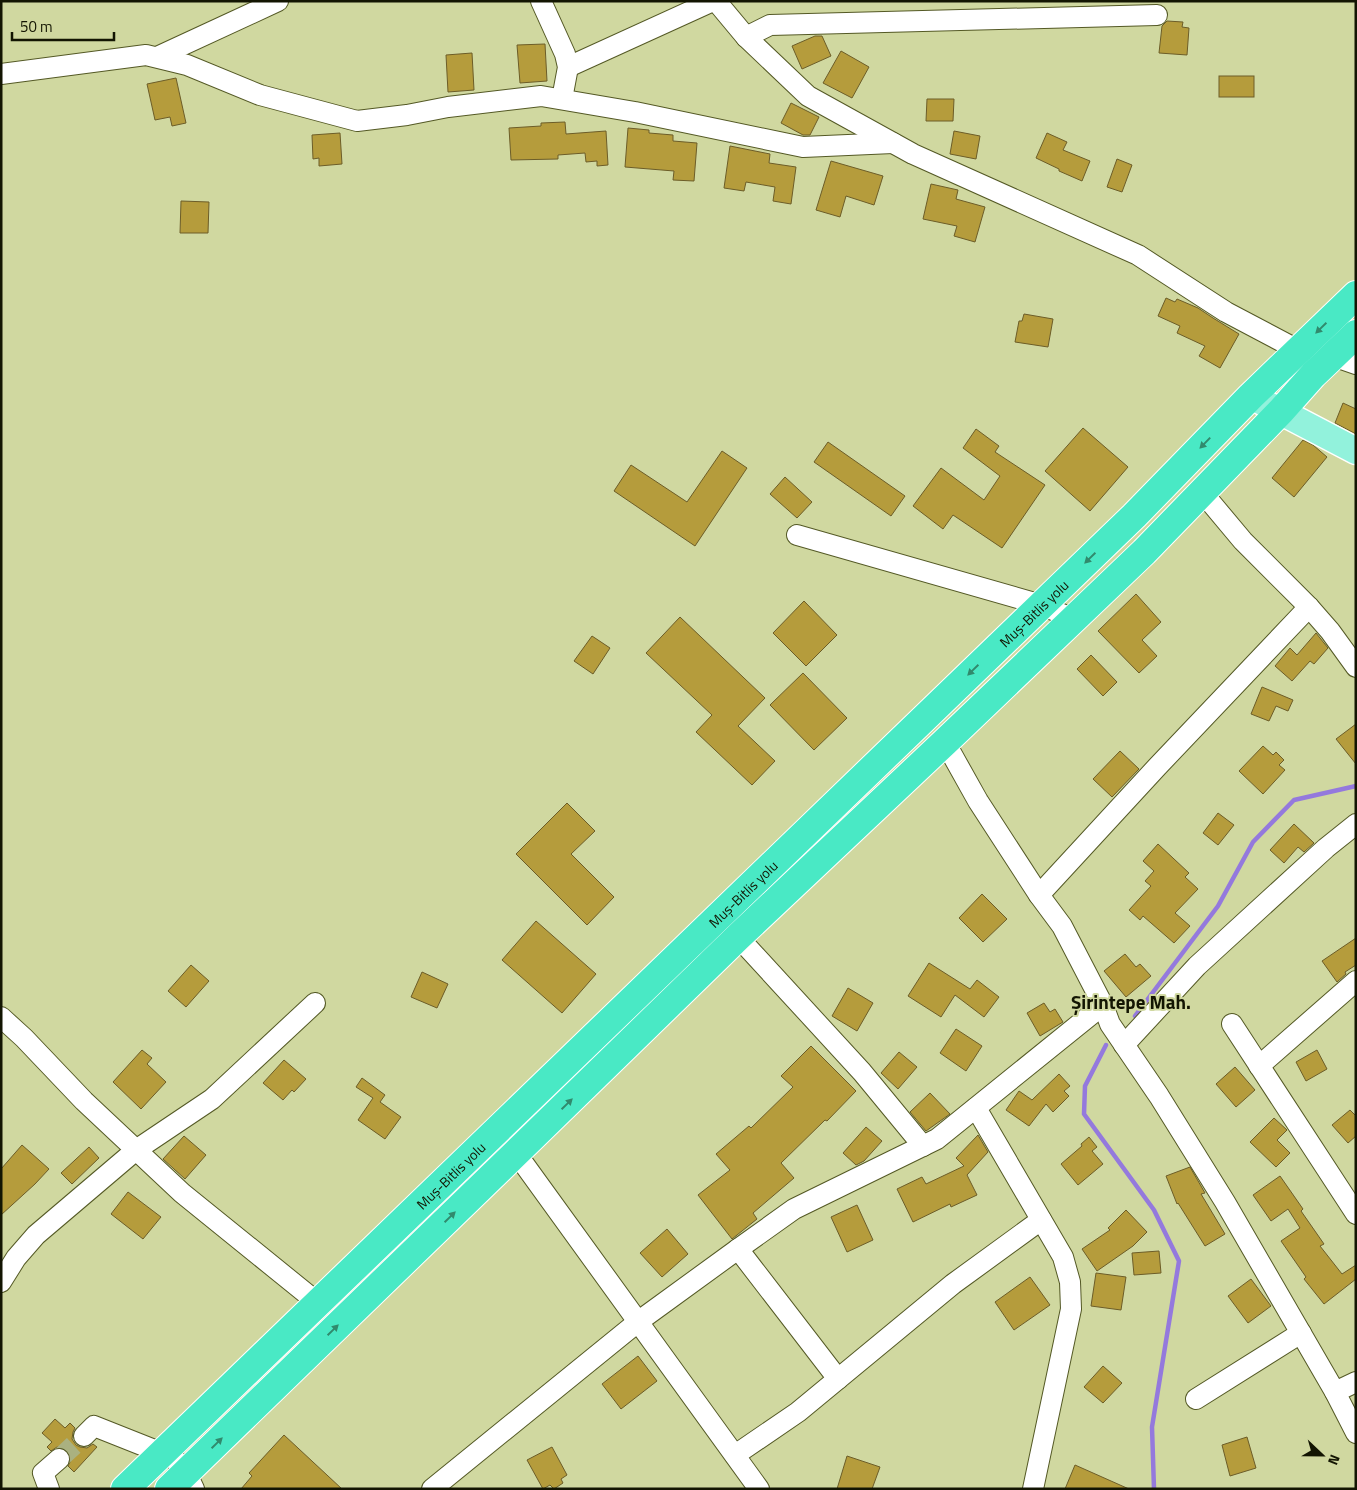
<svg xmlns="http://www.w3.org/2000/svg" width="1357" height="1490" font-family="'Titillium Web',sans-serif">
  <rect width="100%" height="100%" fill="#d0d8a0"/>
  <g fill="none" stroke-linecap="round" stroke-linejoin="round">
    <!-- stream -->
    <g stroke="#9479dd" stroke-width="4.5">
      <path d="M1135,1016L1218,906L1253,842L1294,800L1356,786"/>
      <path d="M1106,1045L1085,1086L1084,1114L1154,1210L1179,1261L1152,1427L1154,1489"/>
    </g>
  </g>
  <!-- building -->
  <g fill="#b59c3c" stroke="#6c5d28">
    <path d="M1167,21L1183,22L1182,27L1189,28L1187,55L1159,53L1162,26Z"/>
    <path d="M815,36H822L831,56L802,69L792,46Z"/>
    <path d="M545,44L547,81L520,83L517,45Z"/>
    <path d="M841,51L869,67L852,98L823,83Z"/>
    <path d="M472,53L474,90L448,92L446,55Z"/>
    <rect x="1219" y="76" width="35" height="21"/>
    <path d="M176,78L186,123L172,126L170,117L155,120L147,84Z"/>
    <path d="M927,99H954L953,121H926Z"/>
    <path d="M791,103L819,117L810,135H803L781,123Z"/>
    <path d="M565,122L566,134L606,131L608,165L597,166V161L586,162L585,153L558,155V159L511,160L509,128L541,126V123Z"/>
    <path d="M628,128L649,130V133L673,135V141L697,143L694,181L673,180L674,171L625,167Z"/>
    <path d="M954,131L980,136L976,159L950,154Z"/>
    <path d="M340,133L342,164L319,166V158L313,159L312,135Z"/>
    <path d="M1047,133L1067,142L1063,150L1090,161L1082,181L1059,171V169L1036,158Z"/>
    <path d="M730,146L770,154L769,163L796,167L791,204L773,201L775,187L746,182L744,191L724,188Z"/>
    <path d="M1117,159L1132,165L1122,192L1107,187Z"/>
    <path d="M831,161L883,176L874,205L846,196L840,217L816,210Z"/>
    <path d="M931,184L958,190L956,199L985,207L975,242L954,236L957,226L923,219Z"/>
    <path d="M181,201L209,202L208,233H180Z"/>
    <path d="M1166,298L1175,302L1177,299L1198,308L1213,318L1239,334L1220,368L1199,356L1205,346L1177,333L1180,326L1158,316Z"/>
    <path d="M1024,314L1053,319L1048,347L1015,342L1019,321H1022Z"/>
    <path d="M1343,403L1356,409V434L1335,423Z"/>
    <path d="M1083,428L1128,467L1090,511L1045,471Z"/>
    <path d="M976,429L999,446L995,452L1045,485L1002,548L953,515L943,529L913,506L941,468L984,500L1000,476L963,448Z"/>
    <path d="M1303,440L1313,445L1327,457L1294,497L1272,478Z"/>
    <path d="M828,442L905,496L891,516L814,462Z"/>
    <path d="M722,451L747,468L695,546L614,491L631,465L687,502Z"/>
    <path d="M785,477L812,502L797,518L770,494Z"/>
    <path d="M1136,594L1161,622L1142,640L1157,656L1139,673L1098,631Z"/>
    <path d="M804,601L837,635L806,666L773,633Z"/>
    <path d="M680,617L765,698L738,726L775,761L752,785L696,732L712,715L646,653Z"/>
    <path d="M1316,633L1328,648L1314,664L1310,661L1292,681L1275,666L1290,648L1297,655Z"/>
    <path d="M592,636L610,648L593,674L574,661Z"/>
    <path d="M1091,655L1117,682L1103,696L1077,669Z"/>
    <path d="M803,673L847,718L814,750L770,705Z"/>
    <path d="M1262,687L1293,700L1288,711L1276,706L1269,721L1251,714Z"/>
    <path d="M1356,724V764L1336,739Z"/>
    <path d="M1263,746L1273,755L1276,752L1284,760L1279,765L1285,770L1263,794L1239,771Z"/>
    <path d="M1120,751L1139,769L1112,797L1093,779Z"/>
    <path d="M567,803L595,831L571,854L614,897L587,925L516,854Z"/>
    <path d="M1218,813L1234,825L1218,845L1203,833Z"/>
    <path d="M1294,824L1314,843L1304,852L1298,847L1284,863L1270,850Z"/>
    <path d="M1158,844L1189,873L1185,877L1198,889L1175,913L1190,926L1174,943L1143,916L1140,920L1129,910L1151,886L1145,881L1154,871L1143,861Z"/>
    <path d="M982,894L1007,919L983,942L959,918Z"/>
    <path d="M536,921L596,974L562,1013L502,960Z"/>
    <path d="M1356,938V965L1345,972L1346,974L1337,982L1322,961Z"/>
    <path d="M1125,954L1136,967L1140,964L1151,976L1126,997L1104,971Z"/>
    <path d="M929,963L970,989L977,980L999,997L984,1017L955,995L941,1017L908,996Z"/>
    <path d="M191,965L209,981L186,1007L168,991Z"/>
    <path d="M422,972L448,984L437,1008L411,997Z"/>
    <path d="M848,988L873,1003L857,1031L832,1016Z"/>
    <path d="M1044,1003L1050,1012L1055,1009L1063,1022L1040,1036L1027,1013Z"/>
    <path d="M956,1029L982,1046L966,1071L940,1053Z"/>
    <path d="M811,1046L856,1091L827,1121L825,1120L781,1163L794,1178L753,1213L757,1219L732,1239L698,1195L730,1170L716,1154L749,1126L751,1128L793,1087L781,1076Z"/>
    <path d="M142,1050L152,1058L147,1064L166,1082L141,1109L113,1082Z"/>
    <path d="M1317,1050L1327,1069L1306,1081L1296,1062Z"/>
    <path d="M899,1052L917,1067L898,1089L881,1073Z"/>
    <path d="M284,1060L306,1079L294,1092L292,1090L283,1100L263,1083Z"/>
    <path d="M1235,1067L1255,1090L1236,1107L1216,1084Z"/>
    <path d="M1059,1074L1070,1086L1064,1091L1069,1096L1053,1112L1046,1104L1029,1126L1006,1110L1019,1091L1032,1100Z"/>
    <path d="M362,1078L385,1095L380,1102L401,1117L385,1139L358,1120L373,1098L356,1087Z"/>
    <path d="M930,1093L950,1114L926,1131L910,1112Z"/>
    <path d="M1350,1110L1356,1116V1136L1348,1143L1332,1125Z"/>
    <path d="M1274,1118L1287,1130L1277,1140L1290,1153L1276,1167L1250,1142Z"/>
    <path d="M866,1127L882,1141L864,1161L856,1165L843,1153Z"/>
    <path d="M978,1135L988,1152L967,1175L977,1195L951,1207L950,1204L913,1222L897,1189L922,1177L926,1184L964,1166L956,1158Z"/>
    <path d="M184,1136L206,1155L185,1179L163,1159Z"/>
    <path d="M1089,1137L1097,1147L1092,1151L1103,1164L1078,1185L1061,1164L1082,1146L1081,1144Z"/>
    <path d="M22,1145L49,1169L35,1184L1,1215V1169Z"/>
    <path d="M89,1147L99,1158L72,1184L61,1173Z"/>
    <path d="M1190,1167L1205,1193L1201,1194L1225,1234L1205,1246L1178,1203L1177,1204L1166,1176Z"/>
    <path d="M1280,1176L1303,1209L1301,1211L1324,1244L1320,1246L1342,1274L1356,1265V1279L1324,1304L1304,1279L1306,1277L1281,1241L1300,1228L1288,1209L1271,1221L1253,1195Z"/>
    <path d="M128,1192L161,1217L143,1239L111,1214Z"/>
    <path d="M857,1205L873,1240L847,1252L831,1217Z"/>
    <path d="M1126,1210L1147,1232L1133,1246L1097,1271L1082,1249L1110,1230L1108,1228Z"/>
    <path d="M667,1229L688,1254L662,1277L640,1253Z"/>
    <path d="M1159,1251L1161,1273L1134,1275L1132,1253Z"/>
    <path d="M1096,1273L1126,1277L1121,1310L1091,1306Z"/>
    <path d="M1030,1277L1050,1305L1014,1330L995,1302Z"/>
    <path d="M1251,1279L1271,1306L1248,1323L1228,1296Z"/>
    <path d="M638,1356L657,1381L621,1409L602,1384Z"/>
    <path d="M1103,1366L1122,1383L1103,1403L1084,1387Z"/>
    <path d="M55,1419L65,1428L70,1423L75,1428L73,1432L72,1439L76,1445L80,1447L87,1448L93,1444L97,1447L74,1472L68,1466L70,1462L71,1457L68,1451L62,1448L57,1447L51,1451L47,1447L52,1442L42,1433Z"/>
    <path d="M284,1435L342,1489H241L252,1476L249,1473Z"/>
    <path d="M1247,1437L1256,1468L1230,1476L1222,1445Z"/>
    <path d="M552,1447L567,1475L561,1479L563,1483L554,1489L550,1485L543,1489L527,1460Z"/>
    <path d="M847,1456L880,1467L872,1489H837Z"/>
    <path d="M1075,1465L1129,1489H1065Z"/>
  </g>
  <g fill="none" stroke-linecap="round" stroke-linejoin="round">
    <!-- minor-tunnel -->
    <path stroke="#aab180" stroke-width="20" stroke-dasharray="20 10" stroke-linecap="butt" d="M59,1459L84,1436"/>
    <!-- minor casing -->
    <g stroke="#545925" stroke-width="22">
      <g id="minor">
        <path d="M541,1L565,54L568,67L562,99"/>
        <path d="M716,1L746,37L808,96L913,154L1138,255L1226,312L1298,350L1304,360"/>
        <path d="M746,37L770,25L1157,15"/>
        <path d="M157,57L278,1"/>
        <path d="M568,67L713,1"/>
        <path d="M1,74L146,55L187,65L260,95L357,121L407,115L448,107L541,96L635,112L803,147L893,143"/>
        <path d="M1333,356L1356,364"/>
        <path d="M1202,492L1243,541L1309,607L1330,631L1356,667"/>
        <path d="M797,535L1042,605L1073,619"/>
        <path d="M945,742L978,801L1039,895L1062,926L1103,1005L1110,1024L1159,1096L1225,1202L1335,1392L1356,1433"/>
        <path d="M1039,895L1157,767L1309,607"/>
        <path d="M738,937L862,1072L923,1146"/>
        <path d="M1,1017L24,1038L84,1101L182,1193L318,1303"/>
        <path d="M1232,1024L1356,1214"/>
        <path d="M1124,1045L1197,966L1326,848L1356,824"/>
        <path d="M1259,1066L1356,981"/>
        <path d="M976,1108L1063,1257L1070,1282L1071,1309L1033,1489"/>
        <path d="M516,1153L759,1489"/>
        <path d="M738,1249L838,1379"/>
        <path d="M1,1282L16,1258L36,1235L136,1150L212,1099L315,1003"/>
        <path d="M1335,1392L1356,1382"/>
        <path d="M1196,1399L1301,1333"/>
        <path d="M84,1436L94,1426L162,1453"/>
        <path d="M166,1449L186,1472L194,1489"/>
        <path d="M735,1455L798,1412L953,1284L1041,1220"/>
        <path d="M49,1489L43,1473L59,1459"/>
        <path d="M432,1489L639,1321L738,1249L794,1209L937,1139L1103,1005"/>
      </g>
    </g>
    <!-- major casing -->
    <g stroke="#fff" stroke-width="29">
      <path id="major" d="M1251,396L1356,451"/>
    </g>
    <!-- highway casing -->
    <g stroke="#fff" stroke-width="30">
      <g id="highway">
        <path id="s1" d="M125,1489L1134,516L1251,396L1356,295"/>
        <path d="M169,1489L516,1153L738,937L945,742L1144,552L1281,411L1313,375L1356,334"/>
      </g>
    </g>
    <!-- minor -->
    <use href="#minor" stroke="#fff" stroke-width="20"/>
    <!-- major -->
    <use href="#major" stroke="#92f2dc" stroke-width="26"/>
    <!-- highway -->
    <use href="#highway" stroke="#49e9c5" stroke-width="28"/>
  </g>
  <!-- one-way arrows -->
  <defs><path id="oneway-solid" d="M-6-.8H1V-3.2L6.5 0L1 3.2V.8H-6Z" transform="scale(1.25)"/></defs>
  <g fill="#318a6d">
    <use href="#oneway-solid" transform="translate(1321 328) rotate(136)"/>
    <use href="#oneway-solid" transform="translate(1205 443) rotate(134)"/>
    <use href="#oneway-solid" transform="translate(1090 558) rotate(136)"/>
    <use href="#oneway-solid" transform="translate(973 670) rotate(136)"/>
    <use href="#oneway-solid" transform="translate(567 1104) rotate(-44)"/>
    <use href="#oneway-solid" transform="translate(450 1217) rotate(-44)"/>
    <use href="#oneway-solid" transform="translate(333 1330) rotate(-44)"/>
    <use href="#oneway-solid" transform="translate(217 1443) rotate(-44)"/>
  </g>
  <g text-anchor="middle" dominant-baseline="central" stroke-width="4" stroke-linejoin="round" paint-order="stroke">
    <!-- street labels -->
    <g font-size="14" fill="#131502" stroke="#d0d8a0">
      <text stroke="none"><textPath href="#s1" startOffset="1262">Muş-Bitlis yolu</textPath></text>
      <text stroke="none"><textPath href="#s1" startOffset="858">Muş-Bitlis yolu</textPath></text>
      <text stroke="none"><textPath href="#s1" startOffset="452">Muş-Bitlis yolu</textPath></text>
    </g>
    <!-- district labels -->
    <g font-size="19" font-weight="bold" fill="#131502" stroke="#d0d8a0">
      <text x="1131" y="1001">Şirintepe Mah.</text>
    </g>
  </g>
  <!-- border -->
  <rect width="1357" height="1490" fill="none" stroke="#131502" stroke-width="5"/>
  <!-- north arrow -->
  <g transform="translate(1322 1455) rotate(112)" stroke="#d0d8a0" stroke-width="4" paint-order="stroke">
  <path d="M0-4L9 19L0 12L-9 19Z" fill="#131502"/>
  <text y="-8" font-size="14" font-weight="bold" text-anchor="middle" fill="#131502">N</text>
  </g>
  <!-- scale -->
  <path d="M12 32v8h102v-8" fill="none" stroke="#131502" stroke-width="2.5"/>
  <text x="20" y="32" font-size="15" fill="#131502" stroke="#d0d8a0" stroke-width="4" paint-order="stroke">50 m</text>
</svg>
